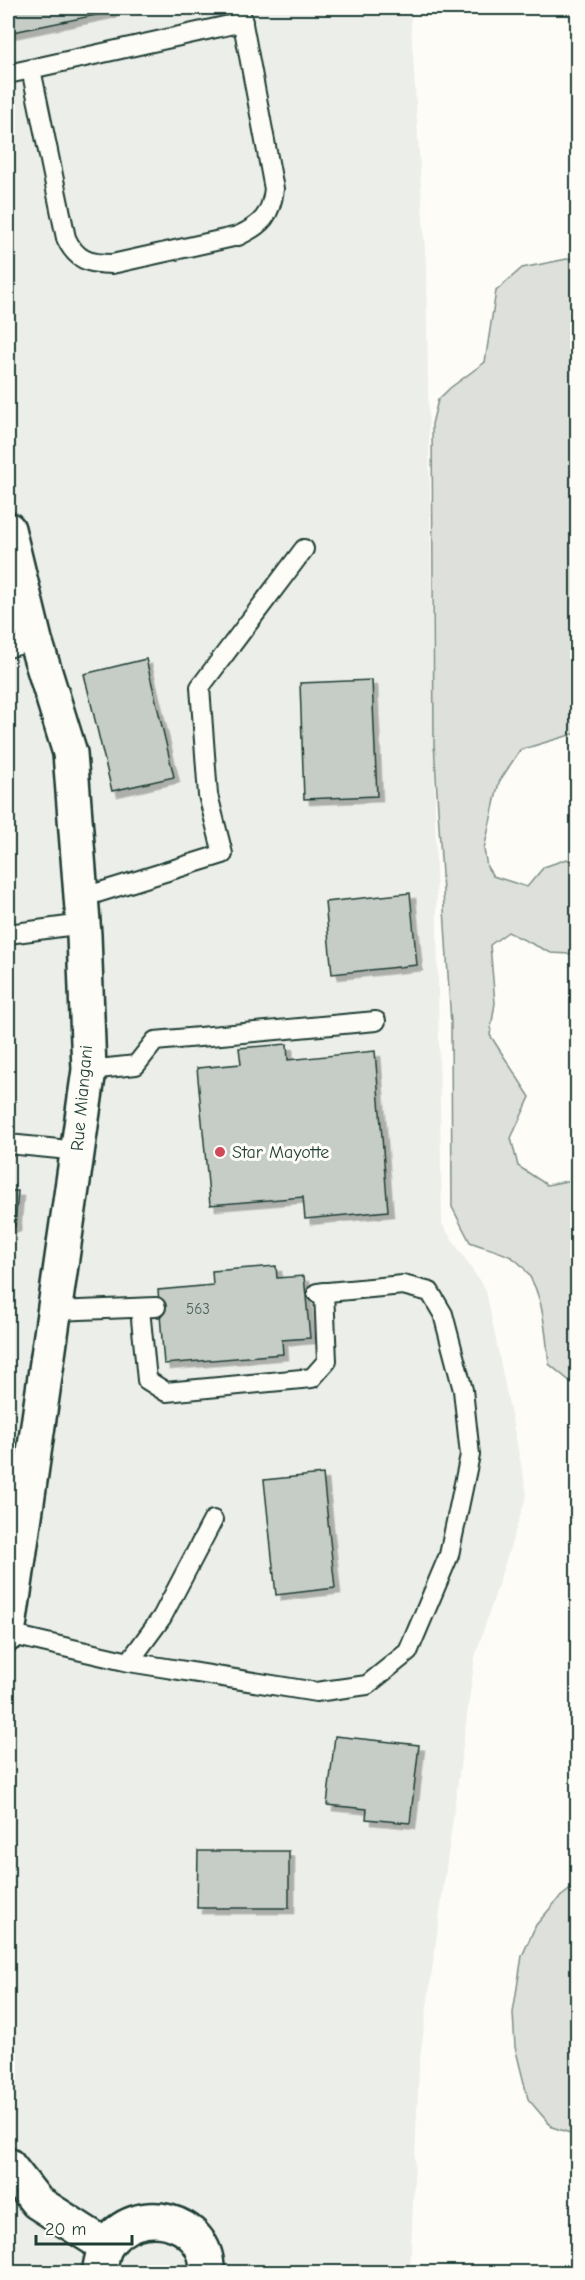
<svg xmlns="http://www.w3.org/2000/svg" width="585" height="2280" font-family="'Comic Neue',sans-serif">
  <defs>
    <filter id="shadow"><feDropShadow dx="5.5" dy="5.5" stdDeviation="0" flood-color="#0004"/></filter>
  </defs>
  <rect width="100%" height="100%" fill="#fdfcf7"/>
  <filter id="ink" filterUnits="userSpaceOnUse"><feTurbulence type="fractalNoise" baseFrequency=".0167" numOctaves="2"/><feDisplacementMap in="SourceGraphic" scale="12" xChannelSelector="R" yChannelSelector="G"/><feConvolveMatrix kernelMatrix="1 2 1 2 8 2 1 2 1" color-interpolation-filters="sRGB"/></filter>
  <g filter="url(#ink)">
    <!-- built -->
    <path fill="#eceee9" d="M8,8H410L426,267L442,1224L486,1291L527,1494L475,1657L419,2065L410,2272H8Z"/>
    <!-- green -->
    <g fill="#dde0db" stroke="#7e8e88" stroke-width="1.5">
      <path d="M577,257V733L520,750L499,782L484,849L487,867L493,876L527,887L544,867L567,859L577,865V949L570,954L551,953L508,932L490,945L495,1003L490,1035L530,1097L511,1138L518,1166L547,1185L572,1180L577,1176V1383H572L549,1364C545,1331 544,1280 514,1259C505,1252 482,1247 470,1242L452,1207L451,1024L434,743L432,424L438,400L450,388L485,362L496,291L522,268Z"/>
      <path d="M577,1884L578,2135H576L552,2127L528,2099L515,2047L513,2013L522,1956L536,1925L559,1898Z"/>
    </g>
    <!-- building -->
    <g fill="#c6cdc7" stroke="#1f3d34" stroke-width="1.5" filter="url(#shadow)">
      <path d="M8,8H110L111,12L8,33Z"/>
      <path d="M146,659L174,777L112,791L84,674Z"/>
      <path d="M372,680L377,796L304,799L300,683Z"/>
      <path d="M410,893L417,965L332,974L325,902Z"/>
      <path d="M287,1044L288,1060L375,1051L388,1211L305,1219L303,1197L210,1205L197,1068L241,1064L239,1048Z"/>
      <path d="M8,1191H18L15,1226L8,1227Z"/>
      <path d="M276,1266L277,1278L304,1276L310,1338L282,1340L283,1354L164,1364L158,1290L213,1285L212,1271Z"/>
      <path d="M323,1474L335,1588L276,1595L264,1480Z"/>
      <path d="M335,1736L419,1745L410,1823L366,1819L367,1809L327,1805Z"/>
      <path d="M198,1851H289V1908H197Z"/>
      <path d="M575,2233H578V2269L575,2270Z"/>
    </g>
    <g fill="none" stroke-linecap="round" stroke-linejoin="round">
      <!-- service casing -->
      <g stroke="#1f3d34" stroke-width="22">
        <g id="service">
          <path d="M31,69L66,238C76,260 89,264 112,264L238,236C262,225 271,215 274,189L240,8"/>
          <path d="M8,74L243,22"/>
          <path d="M8,648L35,640"/>
          <path d="M81,898L223,854L208,795L200,687L304,549"/>
          <path d="M8,934L83,924"/>
          <path d="M89,1070L136,1065L155,1041L376,1021"/>
          <path d="M8,1144L79,1151"/>
          <path d="M140,1309L147,1380L166,1392L312,1378L327,1361L324,1292"/>
          <path d="M55,1311L156,1307"/>
          <path d="M8,1634L129,1662L316,1692L367,1685L408,1652L449,1555L470,1455L463,1390L443,1314L430,1292L403,1285L317,1293"/>
          <path d="M129,1662L162,1617L213,1520"/>
        </g>
      </g>
      <!-- minor casing -->
      <g stroke="#1f3d34" stroke-width="38">
        <g id="minor">
          <path d="M8,529L35,640L70,753L84,935L89,1070L8,1634"/>
          <path d="M8,2165L37,2202L106,2246"/>
          <path d="M99,2272C101,2265 102,2252 107,2245C135,2201 209,2218 207,2272"/>
        </g>
      </g>
      <!-- service -->
      <use href="#service" stroke="#fdfcf7" stroke-width="18"/>
      <!-- minor -->
      <use href="#minor" stroke="#fdfcf7" stroke-width="33"/>
    </g>
  </g>
  <!-- markers -->
  <circle fill="#d1495b" stroke="#fdfcf7" stroke-width="2" cx="220" cy="1152" r="6"/>
  <g text-anchor="middle" dominant-baseline="central" stroke-width="6" stroke-linejoin="round" paint-order="stroke">
    <!-- number labels -->
    <g font-size="15" fill="#496159">
      <text x="198" y="1309">563</text>
    </g>
    <!-- street labels -->
    <g font-size="18" fill="#1f3d34" stroke="#fdfcf7">
      <text transform="translate(82 1098) rotate(-85)">Rue Miangani</text>
    </g>
    <!-- poi labels -->
    <g font-size="18" fill="#1f3d34" stroke="#fdfcf7" text-anchor="start">
      <text x="232" y="1152">Star Mayotte</text>
    </g>
  </g>
  <!-- margin -->
  <rect width="585" height="2280" fill="none" stroke="#fdfcf7" stroke-width="30"/>
  <rect x="15" y="15" width="555" height="2250" fill="none" stroke="#1f3d34" stroke-width="2" filter="url(#ink)"/>
  <!-- scale -->
  <path d="M36 2235v9h96v-9" fill="none" stroke="#1f3d34" stroke-width="3"/>
  <text x="45" y="2235" font-size="18" fill="#1f3d34" stroke="#fdfcf7" stroke-width="4.5" paint-order="stroke">20 m</text>
</svg>
